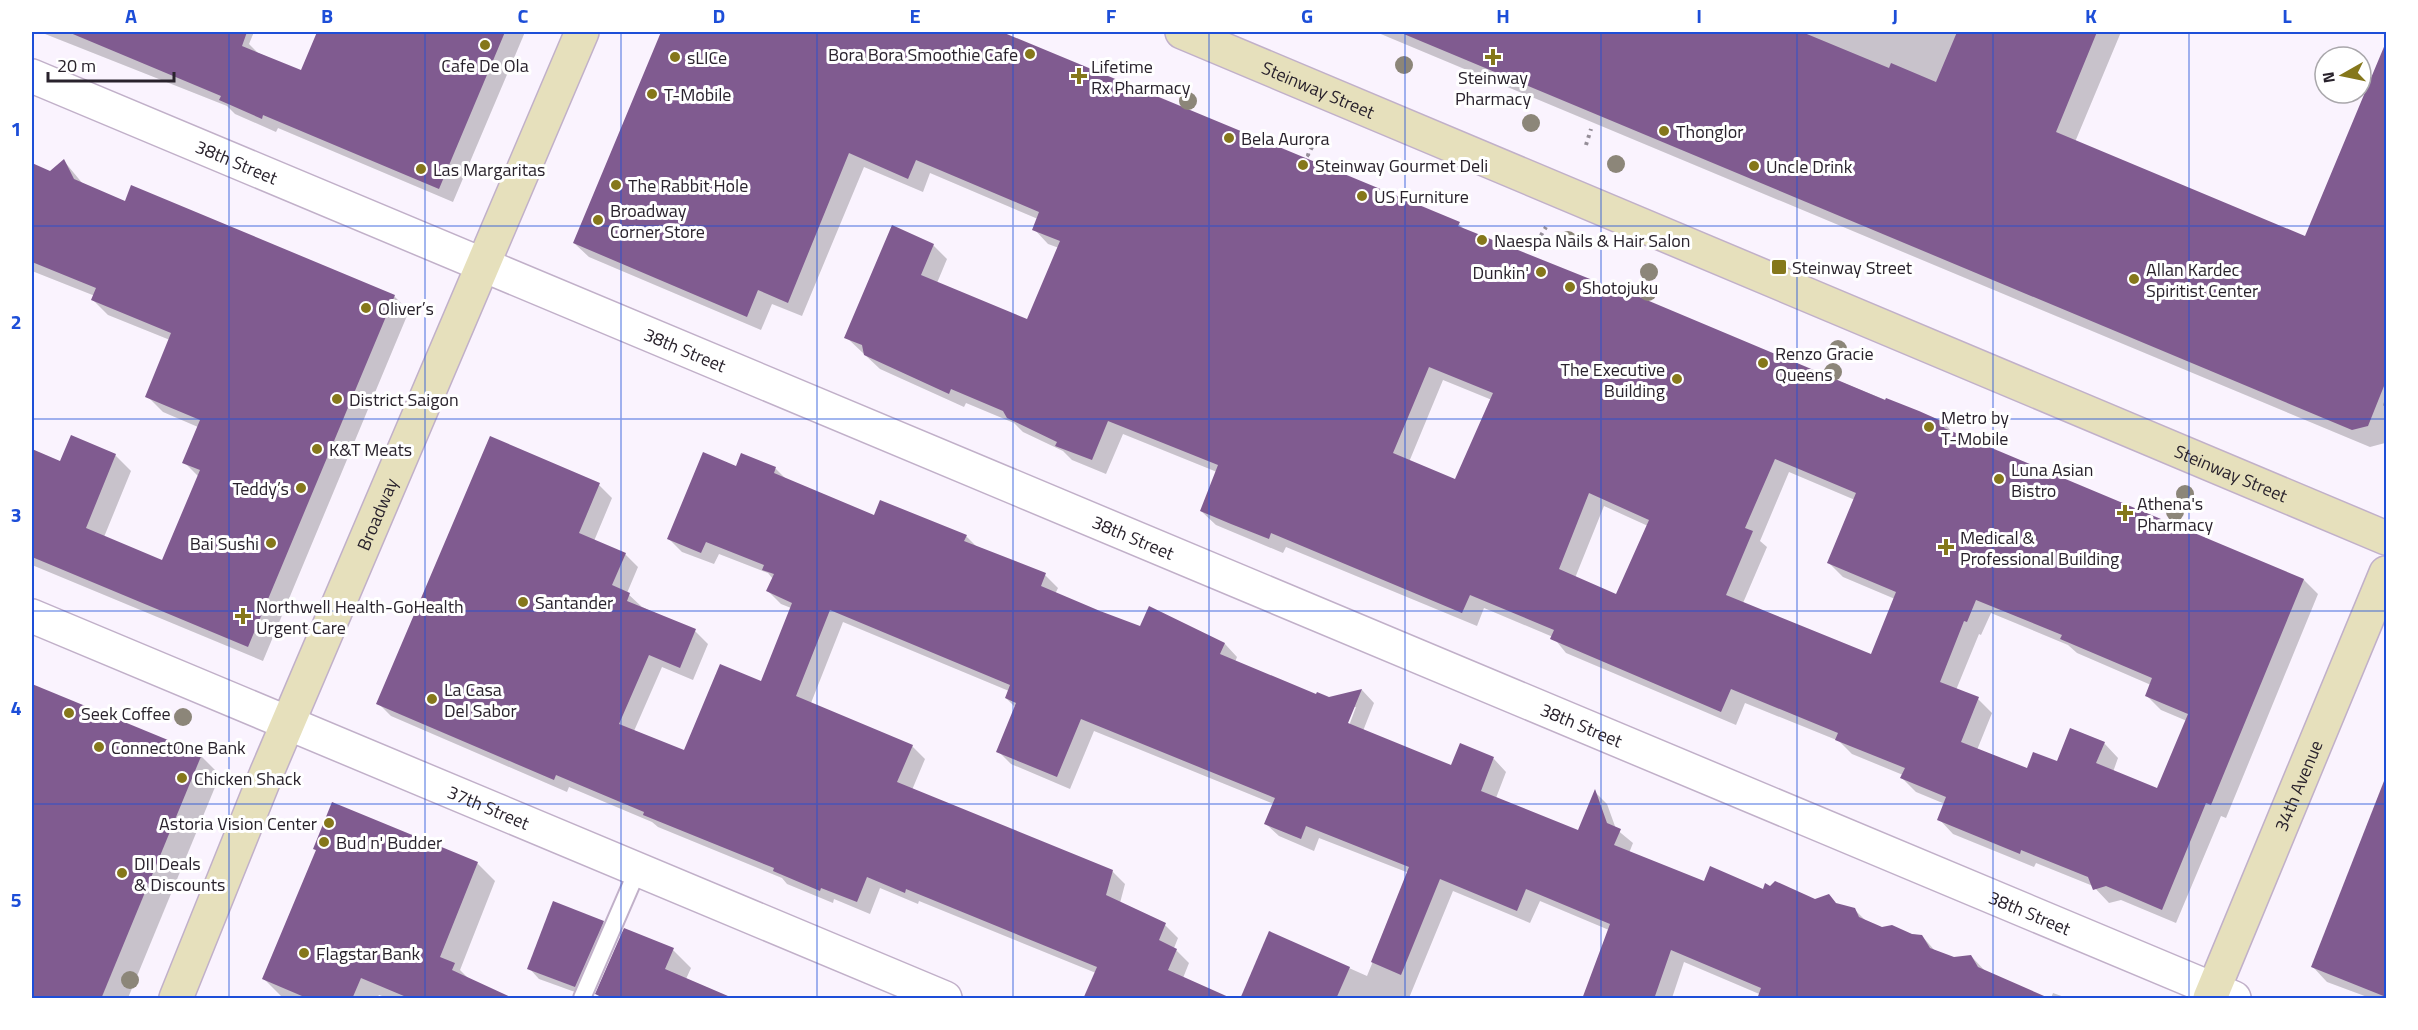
<svg xmlns="http://www.w3.org/2000/svg" width="2418" height="1030" font-family="'Titillium Web',sans-serif">
  <rect width="100%" height="100%" fill="#faf3fe"/>
  <!-- shadow -->
  <g fill="#0003" fill-rule="evenodd">
    <path d="M40,32H254L249,44L258,53L302,72L382,62L395,32H525L453,202L278,128L276,132L235,114L227,106Z"/>
    <path d="M662,32H999L1459,224L1465,230L1945,424L1954,434L2304,580L2318,594L2226,818L2221,816L2176,923L2121,900L2109,903L2093,886L2036,863L2034,867L1953,834L1939,819L1945,804L1916,792L1902,778L1903,775L1852,754L1839,741L1745,703L1736,725L1566,653L1553,637L1484,608L1477,626L1286,547L1283,553L1216,525L1201,511L1217,472L1123,434L1106,474L1072,460L1063,451L1023,432L1014,423L966,403L964,407L880,369L846,337L933,245L947,259L937,283L1028,321L1059,248L1048,244L1034,229L1038,219L930,173L923,192L864,167L802,316L772,304L761,330L589,257L574,243ZM1443,380L1492,400L1456,481L1409,462ZM1789,472L1855,500L1829,563L1843,577L1895,599L1872,656L1743,603L1767,547L1760,541ZM1604,506L1648,526L1617,596L1575,578ZM1991,613L2068,645L2077,653L2151,685L2146,695L2161,710L2187,721L2158,790L2113,772L2118,758L2104,743L2058,763L2027,770L1977,750L1992,713L1978,699L1956,690L1979,634L1981,635Z"/>
    <path d="M1376,32H2121L2075,142L2306,238L2381,57L2386,59V438L2385,443L2370,447Z"/>
    <path d="M64,161L83,184L126,202L394,296L409,311L263,661L32,565V451L61,463L115,455L131,471L104,537L163,562L199,477L184,462L198,427L163,412L147,396L170,340L108,315L93,300L95,296L32,271V165L51,173Z"/>
    <path d="M742,455L776,469L788,481L874,517L966,536L977,547L1045,575L1058,588L1055,594L1141,628L1225,644L1237,657L1235,662L1317,696L1329,699L1362,690L1374,703L1363,731L1451,767L1461,745L1494,759L1506,772L1496,798L1579,832L1595,792L1607,804L1616,829L1633,843L1629,853L1705,883L1763,891L1854,909L1867,922L1881,928L1922,936L1936,952L1954,959L1971,956L1986,972L1764,996L1684,962L1672,998H1586L1609,930L1540,901L1530,923L1453,891L1409,998H1242L1270,933L1367,976L1409,873L1319,838L1314,851L1279,836L1266,824L1274,804L1094,731L1070,789L1011,764L998,751L1016,708L1006,698L1009,691L843,622L811,703L912,746L925,759L912,790L1112,871L1125,884L1120,903L1165,925L1178,938L1174,948L1189,963L1183,978L1096,973L919,901L918,904L880,888L870,914L834,899L833,903L787,884L782,878L658,827L652,822L569,787L567,792L391,716L378,703L599,485L612,498L594,541L625,554L638,567L627,593L642,607L695,631L708,644L693,680L662,667L634,731L685,752L761,683L791,608L781,604L768,591L773,579L768,573L719,554L714,564L682,552L669,539L737,468ZM1353,707H1356L1347,731L1344,730Z"/>
    <path d="M32,686L201,756L220,775L128,998H32Z"/>
    <path d="M2386,786V998H2370L2327,982L2313,967Z"/>
    <path d="M314,849L477,863L495,881L460,970L470,980L512,998H388L379,995L377,998L282,997L264,979L317,851Z"/>
    <path d="M603,922L613,932L586,996L539,979L529,968Z"/>
    <path d="M673,950L691,968L686,979L723,998H601L597,994Z"/>
    <path d="M2053,993L2067,998H2051Z"/>
  </g>
  <!-- building -->
  <g fill="#805b90" fill-rule="evenodd">
    <path d="M68,32H247L242,46L301,70L317,32H505L439,189L263,115L262,119L219,100L221,96Z"/>
    <path d="M661,32H1002L1460,222L1458,226L1610,287L1611,285L1885,400L1886,398L1919,411L1946,423L1944,428L2304,579L2211,805L2206,803L2162,910L2106,886L2093,890L2088,877L2021,850L2020,854L1937,820L1946,797L1900,778L1905,768L1835,740L1838,733L1731,689L1721,712L1550,639L1554,630L1470,595L1462,613L1271,533L1269,539L1231,524L1200,511L1218,465L1108,421L1092,460L1055,446L1057,442L1007,418L1003,411L951,389L949,394L864,355L862,345L844,338L892,225L934,244L921,275L1027,319L1060,241L1032,230L1039,212L1013,201L916,160L908,179L849,153L788,303L758,290L747,317L573,243ZM1429,367L1493,393L1455,479L1393,453ZM1775,459L1856,493L1827,563L1896,592L1871,654L1726,595L1753,531L1745,528ZM1589,493L1649,520L1616,594L1559,569ZM1976,600L2062,635L2060,639L2152,678L2145,696L2188,714L2157,788L2096,763L2105,742L2070,728L2057,761L2033,752L2027,768L1961,742L1979,697L1940,682L1964,621L1967,622Z"/>
    <path d="M1399,32H1802L1889,68L1891,63L1936,82L1957,32H2097L2056,132L2305,236L2386,42V381L2368,426L2352,430Z"/>
    <path d="M64,159L74,179L125,201L131,185L395,295L248,647L32,557V449L60,461L71,435L116,454L86,528L162,560L200,470L182,463L200,420L145,397L171,333L91,300L96,288L32,262V163L50,171Z"/>
    <path d="M490,436L600,483L579,533L626,553L612,585L630,593L627,601L696,629L680,668L649,655L619,724L684,750L720,664L761,681L792,603L766,591L774,574L762,570L764,565L706,542L701,553L667,539L703,452L736,466L741,453L776,467L774,473L874,515L880,500L967,535L964,541L1046,573L1041,586L1100,611L1140,626L1149,606L1225,643L1220,654L1316,694L1317,692L1329,697L1362,689L1348,723L1451,765L1460,743L1494,757L1481,791L1578,830L1595,789L1607,823L1621,829L1614,845L1704,881L1710,866L1763,889L1765,883L1770,886L1775,881L1815,899L1829,894L1836,903L1855,908L1859,917L1882,927L1892,925L1912,934L1922,935L1930,948L1954,957L1971,955L1978,967L2051,999H1757L1761,988L1671,950L1654,999H1582L1610,924L1526,889L1517,911L1440,879L1401,975L1371,962L1409,867L1306,826L1301,839L1264,824L1275,798L1081,719L1057,777L996,752L1016,703L1005,698L1010,685L830,610L796,696L913,745L897,782L1113,870L1106,895L1166,923L1159,940L1177,949L1168,970L1233,999H1083L1097,967L906,889L905,893L867,877L857,902L821,888L820,891L773,871L774,868L643,815L644,812L556,775L554,780L376,704Z"/>
    <path d="M32,684L202,754L101,999H32Z"/>
    <path d="M2384,781H2386V997L2311,967Z"/>
    <path d="M332,802L478,862L440,957L455,963L452,970L515,999H411L361,978L352,999H309L262,979L316,850L313,849Z"/>
    <path d="M553,901L604,921L575,987L527,969Z"/>
    <path d="M624,928L674,948L665,969L735,999H606L595,994Z"/>
    <path d="M1269,931L1350,967L1336,999H1240Z"/>
  </g>
  <g fill="none" stroke-linecap="round" stroke-linejoin="round">
    <!-- lane casing -->
    <g stroke="#c1b0c9" stroke-width="20">
      <path id="lane" d="M582,998L638,869"/>
    </g>
    <!-- street casing -->
    <g stroke="#c1b0c9" stroke-width="36">
      <g id="street">
        <path id="s1" d="M32,76L2234,998"/>
        <path id="s2" d="M32,616L945,998"/>
      </g>
    </g>
    <!-- secondary casing -->
    <g stroke="#c1b0c9" stroke-width="36">
      <g id="secondary">
        <path id="s3" d="M1182,32L2386,538"/>
        <path id="s4" d="M176,998L267,772L582,32"/>
        <path id="s5" d="M2210,998L2386,573"/>
      </g>
    </g>
    <!-- path -->
    <g stroke="#958e98" stroke-width="4" stroke-dasharray="3 4.5" stroke-linecap="butt">
      <path d="M1586,145L1591,129"/>
      <path d="M1312,147L1308,155L1313,157"/>
      <path d="M1537,242L1546,227"/>
      <path d="M2385,406L2386,402"/>
    </g>
    <!-- lane -->
    <use href="#lane" stroke="#fff" stroke-width="16"/>
    <!-- street -->
    <use href="#street" stroke="#fff" stroke-width="33"/>
    <!-- secondary -->
    <use href="#secondary" stroke="#e6e0bc" stroke-width="33"/>
  </g>
  <!-- trees -->
  <g fill="#8c8679">
    <circle cx="1404" cy="65" r="9"/>
    <circle cx="1188" cy="101" r="9"/>
    <circle cx="1531" cy="123" r="9"/>
    <circle cx="1616" cy="164" r="9"/>
    <circle cx="1568" cy="240" r="9"/>
    <circle cx="1649" cy="272" r="9"/>
    <circle cx="1648" cy="292" r="9"/>
    <circle cx="1838" cy="349" r="9"/>
    <circle cx="1833" cy="372" r="9"/>
    <circle cx="2185" cy="494" r="9"/>
    <circle cx="2175" cy="512" r="9"/>
    <circle cx="183" cy="717" r="9"/>
    <circle cx="130" cy="980" r="9"/>
  </g>
  <!-- grid -->
  <path fill="none" stroke="#1d4ed8" stroke-width="1.5" stroke-opacity="0.55" d="M229,32V998M425,32V998M621,32V998M817,32V998M1013,32V998M1209,32V998M1405,32V998M1601,32V998M1797,32V998M1993,32V998M2189,32V998M32,226H2386M32,419H2386M32,611H2386M32,804H2386"/>
  <!-- markers -->
  <g fill="#85771b" stroke="#fff" stroke-width="2">
    <circle cx="485" cy="45" r="6"/>
    <circle cx="1030" cy="54" r="6"/>
    <circle cx="675" cy="57" r="6"/>
    <path d="M1490 48h6v6h6v6h-6v6h-6v-6h-6v-6h6z"/>
    <path d="M1076 67h6v6h6v6h-6v6h-6v-6h-6v-6h6z"/>
    <circle cx="652" cy="94" r="6"/>
    <circle cx="1664" cy="131" r="6"/>
    <circle cx="1229" cy="138" r="6"/>
    <circle cx="1303" cy="165" r="6"/>
    <circle cx="1754" cy="166" r="6"/>
    <circle cx="421" cy="169" r="6"/>
    <circle cx="616" cy="185" r="6"/>
    <circle cx="1362" cy="196" r="6"/>
    <circle cx="598" cy="220" r="6"/>
    <circle cx="1482" cy="240" r="6"/>
    <rect x="1771" y="259" width="16" height="16" rx="3"/>
    <circle cx="1541" cy="272" r="6"/>
    <circle cx="2134" cy="279" r="6"/>
    <circle cx="1570" cy="287" r="6"/>
    <circle cx="366" cy="308" r="6"/>
    <circle cx="1763" cy="363" r="6"/>
    <circle cx="1677" cy="379" r="6"/>
    <circle cx="337" cy="399" r="6"/>
    <circle cx="1929" cy="427" r="6"/>
    <circle cx="317" cy="449" r="6"/>
    <circle cx="1999" cy="479" r="6"/>
    <circle cx="301" cy="488" r="6"/>
    <path d="M2122 504h6v6h6v6h-6v6h-6v-6h-6v-6h6z"/>
    <circle cx="271" cy="543" r="6"/>
    <path d="M1943 538h6v6h6v6h-6v6h-6v-6h-6v-6h6z"/>
    <circle cx="523" cy="602" r="6"/>
    <path d="M240 607h6v6h6v6h-6v6h-6v-6h-6v-6h6z"/>
    <circle cx="432" cy="699" r="6"/>
    <circle cx="69" cy="713" r="6"/>
    <circle cx="99" cy="747" r="6"/>
    <circle cx="182" cy="778" r="6"/>
    <circle cx="329" cy="823" r="6"/>
    <circle cx="324" cy="842" r="6"/>
    <circle cx="122" cy="873" r="6"/>
    <circle cx="304" cy="953" r="6"/>
  </g>
  <g text-anchor="middle" dominant-baseline="central" stroke-width="6" stroke-linejoin="round" paint-order="stroke">
    <!-- poi labels -->
    <g font-size="18" fill="#29222c" stroke="#fff" text-anchor="start">
      <text x="1018" y="54" text-anchor="end">Bora Bora Smoothie Cafe</text>
      <text x="687" y="57">sLICe</text>
      <text x="485" y="65" text-anchor="middle">Cafe De Ola</text>
      <text x="1091" y="66">Lifetime<tspan x="1091" dy="21">Rx Pharmacy</tspan></text>
      <text x="1493" y="77" text-anchor="middle">Steinway<tspan x="1493" dy="21">Pharmacy</tspan></text>
      <text x="664" y="94">T-Mobile</text>
      <text x="1676" y="131">Thonglor</text>
      <text x="1241" y="138">Bela Aurora</text>
      <text x="1315" y="165">Steinway Gourmet Deli</text>
      <text x="1766" y="166">Uncle Drink</text>
      <text x="433" y="169">Las Margaritas</text>
      <text x="628" y="185">The Rabbit Hole</text>
      <text x="1374" y="196">US Furniture</text>
      <text x="610" y="210">Broadway<tspan x="610" dy="21">Corner Store</tspan></text>
      <text x="1494" y="240">Naespa Nails &amp; Hair Salon</text>
      <text x="1792" y="267">Steinway Street</text>
      <text x="2146" y="269">Allan Kardec<tspan x="2146" dy="21">Spiritist Center</tspan></text>
      <text x="1529" y="272" text-anchor="end">Dunkin'</text>
      <text x="1582" y="287">Shotojuku</text>
      <text x="378" y="308">Oliver’s</text>
      <text x="1775" y="353">Renzo Gracie<tspan x="1775" dy="21">Queens</tspan></text>
      <text x="1665" y="369" text-anchor="end">The Executive<tspan x="1665" dy="21">Building</tspan></text>
      <text x="349" y="399">District Saigon</text>
      <text x="1941" y="417">Metro by<tspan x="1941" dy="21">T-Mobile</tspan></text>
      <text x="329" y="449">K&amp;T Meats</text>
      <text x="2011" y="469">Luna Asian<tspan x="2011" dy="21">Bistro</tspan></text>
      <text x="289" y="488" text-anchor="end">Teddy’s</text>
      <text x="2137" y="503">Athena's<tspan x="2137" dy="21">Pharmacy</tspan></text>
      <text x="1960" y="537">Medical &amp;<tspan x="1960" dy="21">Professional Building</tspan></text>
      <text x="259" y="543" text-anchor="end">Bai Sushi</text>
      <text x="535" y="602">Santander</text>
      <text x="256" y="606">Northwell Health-GoHealth<tspan x="256" dy="21">Urgent Care</tspan></text>
      <text x="444" y="689">La Casa<tspan x="444" dy="21">Del Sabor</tspan></text>
      <text x="81" y="713">Seek Coffee</text>
      <text x="111" y="747">ConnectOne Bank</text>
      <text x="194" y="778">Chicken Shack</text>
      <text x="317" y="823" text-anchor="end">Astoria Vision Center</text>
      <text x="336" y="842">Bud n' Budder</text>
      <text x="134" y="863">DII Deals<tspan x="134" dy="21">&amp; Discounts</tspan></text>
      <text x="316" y="953">Flagstar Bank</text>
    </g>
    <!-- street labels -->
    <g font-size="18" fill="#29222c" stroke="#fff">
      <text stroke="none"><textPath href="#s3" startOffset="148">Steinway Street</textPath></text>
      <text stroke="none"><textPath href="#s1" startOffset="222">38th Street</textPath></text>
      <text stroke="none"><textPath href="#s1" startOffset="708">38th Street</textPath></text>
      <text stroke="none"><textPath href="#s3" startOffset="1138">Steinway Street</textPath></text>
      <text stroke="none"><textPath href="#s4" startOffset="524">Broadway</textPath></text>
      <text stroke="none"><textPath href="#s1" startOffset="1194">38th Street</textPath></text>
      <text stroke="none"><textPath href="#s1" startOffset="1680">38th Street</textPath></text>
      <text stroke="none"><textPath href="#s5" startOffset="230">34th Avenue</textPath></text>
      <text stroke="none"><textPath href="#s2" startOffset="495">37th Street</textPath></text>
      <text stroke="none"><textPath href="#s1" startOffset="2166">38th Street</textPath></text>
    </g>
  </g>
  <!-- border -->
  <rect width="2418" height="1030" fill="none" stroke="#ffffff" stroke-width="66"/>
  <!-- north arrow -->
  <g transform="translate(2343 75) rotate(261)"><circle r="28" fill="#ffffff" stroke="#a9a7ab" stroke-width="1.5"/>
  <path d="M0-4.5L10 22L0 15L-10 22Z" fill="#85771b"/>
  <text y="-9" font-size="16" font-weight="bold" text-anchor="middle" fill="#29222c">N</text>
  </g>
  <!-- scale -->
  <path d="M48 72v9h126v-9" fill="none" stroke="#29222c" stroke-width="3"/>
  <text x="57" y="72" font-size="18" fill="#29222c" stroke="#ffffff" stroke-width="4.5" paint-order="stroke">20 m</text>
  <rect x="33" y="33" width="2352" height="964" fill="none" stroke="#1d4ed8" stroke-width="2"/>
  <g font-size="20" text-anchor="middle" font-weight="bold" fill="#1d4ed8">
    <text x="131" y="23">A</text>
    <text x="327" y="23">B</text>
    <text x="523" y="23">C</text>
    <text x="719" y="23">D</text>
    <text x="915" y="23">E</text>
    <text x="1111" y="23">F</text>
    <text x="1307" y="23">G</text>
    <text x="1503" y="23">H</text>
    <text x="1699" y="23">I</text>
    <text x="1895" y="23">J</text>
    <text x="2091" y="23">K</text>
    <text x="2287" y="23">L</text>
    <text x="16" y="136">1</text>
    <text x="16" y="329">2</text>
    <text x="16" y="522">3</text>
    <text x="16" y="715">4</text>
    <text x="16" y="907">5</text>
  </g>
</svg>
